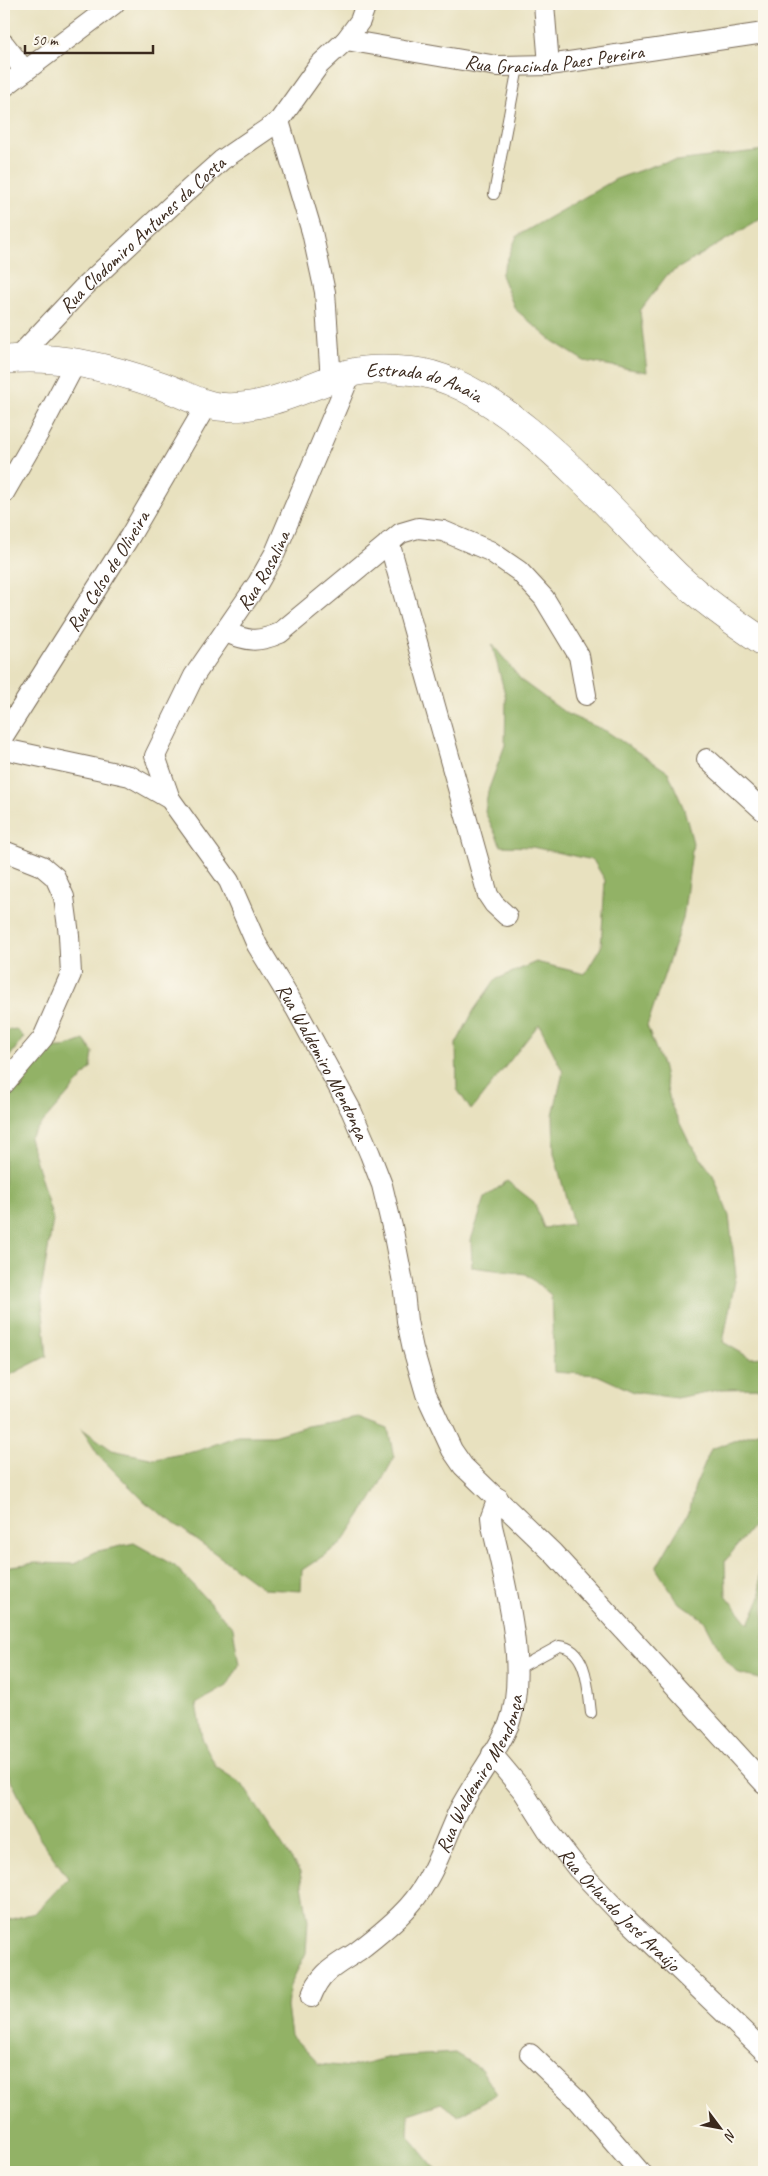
<svg xmlns="http://www.w3.org/2000/svg" width="768" height="2176" font-family="Caveat,sans-serif">
  <rect width="100%" height="100%" fill="#fbf7ec"/>
  <filter id="ink" filterUnits="userSpaceOnUse"><feTurbulence type="fractalNoise" baseFrequency=".02" numOctaves="2"/><feDisplacementMap in="SourceGraphic" scale="10" xChannelSelector="R" yChannelSelector="G"/><feConvolveMatrix kernelMatrix="1 2 1 2 8 2 1 2 1" color-interpolation-filters="sRGB"/></filter>
  <filter id="wash" filterUnits="userSpaceOnUse"><feTurbulence type="fractalNoise" baseFrequency=".0096" numOctaves="4" result="noise"/><feDisplacementMap in="SourceGraphic" scale="20" xChannelSelector="R" yChannelSelector="G"/><feGaussianBlur stdDeviation="1.12" result="paint"/><feColorMatrix in="noise" values="0 0 0 0 0 0 0 0 0 0 0 0 0 0 0 0 0 1.4 0 .05"/><feComposite in="paint" operator="in"/></filter>
  <g filter="url(#wash)">
    <rect width="100%" height="100%" fill="#e8e1bf"/>
    <!-- forest -->
    <g fill="#92b266" stroke="#666e42">
      <path d="M764,150V217L667,275L640,311L647,372L584,361L551,340L515,309L501,275L517,236L616,179L661,163Z"/>
      <path d="M492,644L522,681L567,714L606,731L668,772L684,809L693,843L683,919L647,1026L662,1065L671,1105L689,1142L713,1175L729,1216L736,1276L723,1342L750,1358L764,1357V1388L723,1389L676,1398L634,1392L597,1375L554,1372L551,1295L526,1274L472,1267L471,1240L485,1198L507,1181L534,1202L544,1228L573,1224L554,1153L553,1115L563,1072L539,1024L471,1110L457,1089L456,1044L474,1010L495,980L536,962L585,974L601,947L605,880L593,860L532,847L501,846L485,812L488,791L505,745L506,698Z"/>
      <path d="M16,1029L24,1037L4,1064V1031Z"/>
      <path d="M84,1040L93,1052L91,1068L29,1138L53,1220L41,1291L47,1356L4,1378V1095L37,1058L53,1048H62Z"/>
      <path d="M359,1417L388,1428L394,1458L371,1500L341,1544L302,1570L301,1591L264,1589L145,1502L99,1456L81,1428L112,1450L155,1459L197,1451L237,1436H273L306,1426Z"/>
      <path d="M764,1430V1512L725,1561L726,1595L749,1624L761,1596L758,1561L764,1553V1680L739,1674L724,1658L704,1620L677,1601L656,1568L690,1509L695,1486L711,1449Z"/>
      <path d="M134,1543L175,1566L233,1628L239,1665L227,1686L196,1704L202,1738L216,1767L242,1784L300,1872L308,1920L306,1953L290,1985L287,2007L291,2035L319,2064L350,2067L390,2057L455,2053L481,2069L497,2094L458,2116L441,2103L409,2114L408,2135L435,2168V2172H4V1921L35,1913L68,1878L40,1839L4,1766V1569L10,1566L36,1563L74,1564L94,1552Z"/>
    </g>
  </g>
  <g filter="url(#ink)">
    <g fill="none" stroke-linecap="round" stroke-linejoin="round">
      <!-- lane casing -->
      <g stroke="#786a56" stroke-width="12">
        <g id="lane">
          <path d="M494,194L518,67"/>
          <path d="M517,1669L559,1646C588,1648 588,1691 591,1713"/>
        </g>
      </g>
      <!-- street casing -->
      <g stroke="#786a56" stroke-width="22">
        <g id="street">
          <path d="M544,4L549,65"/>
          <path id="s1" d="M346,40L497,66L549,65L764,33"/>
          <path d="M4,44L25,71"/>
          <path d="M4,87L114,4"/>
          <path d="M279,121L312,232L325,292L331,381"/>
          <path id="s2" d="M17,358L82,289L186,192L222,160L279,121L319,65L346,40L360,21L366,4"/>
          <path d="M4,493L38,434L76,362"/>
          <path d="M389,542L488,895L494,904L507,916"/>
          <path d="M225,632C248,641 257,643 280,633L401,533L418,528L443,531L490,551L519,571L544,598L579,656L586,695"/>
          <path id="s3" d="M4,735L130,536L207,404"/>
          <path id="s4" d="M4,749L130,776L170,799L229,881L257,945L296,1009L351,1110L370,1154L382,1185L393,1231L403,1282L407,1321L413,1349L426,1394L452,1450L463,1466L553,1553L764,1783"/>
          <path d="M707,759L764,811"/>
          <path id="s5" d="M170,799L155,756L194,676L258,583L275,553L351,373"/>
          <path d="M4,851L42,866L55,877L64,897L69,935L71,974L43,1038L4,1084"/>
          <path id="s6" d="M492,1754L523,1791L547,1829L578,1869L618,1911L764,2051"/>
          <path id="s7" d="M311,1997C321,1971 336,1966 358,1951C375,1938 394,1923 409,1906C432,1881 444,1843 458,1812C473,1782 496,1755 509,1724C529,1671 505,1581 492,1526L491,1517L498,1498"/>
          <path d="M530,2054L577,2099L640,2172"/>
        </g>
      </g>
      <!-- secondary casing -->
      <g stroke="#786a56" stroke-width="29">
        <g id="secondary">
          <path id="s8" d="M4,360C58,354 111,368 162,386C182,393 202,406 224,407C266,410 310,385 350,373C369,368 391,369 411,371C503,379 613,514 677,576C703,600 735,623 764,642"/>
        </g>
      </g>
      <!-- lane -->
      <use href="#lane" stroke="#fff" stroke-width="10"/>
      <!-- street -->
      <use href="#street" stroke="#fff" stroke-width="20"/>
      <!-- secondary -->
      <use href="#secondary" stroke="#fff" stroke-width="28"/>
    </g>
  </g>
  <g text-anchor="middle" dominant-baseline="central" stroke-width="4" stroke-linejoin="round" paint-order="stroke">
    <!-- street labels -->
    <g font-size="20" fill="#3b2a1e" stroke="#fbf7ec">
      <text stroke="none"><textPath href="#s1" startOffset="211">Rua Gracinda Paes Pereira</textPath></text>
      <text stroke="none"><textPath href="#s2" startOffset="176">Rua Clodomiro Antunes da Costa</textPath></text>
      <text stroke="none"><textPath href="#s8" startOffset="435">Estrada do Anaia</textPath></text>
      <text stroke="none"><textPath href="#s5" startOffset="261">Rua Rosalina</textPath></text>
      <text stroke="none"><textPath href="#s3" startOffset="194">Rua Celso de Oliveira</textPath></text>
      <text stroke="none"><textPath href="#s4" startOffset="480">Rua Waldemiro Mendonça</textPath></text>
      <text stroke="none"><textPath href="#s7" startOffset="286">Rua Waldemiro Mendonça</textPath></text>
      <text stroke="none"><textPath href="#s6" startOffset="202">Rua Orlando José Araújo</textPath></text>
    </g>
  </g>
  <!-- margin -->
  <rect width="768" height="2176" fill="none" stroke="#fbf7ec" stroke-width="20"/>
  <!-- north arrow -->
  <g transform="translate(720 2128) rotate(122)" stroke="#fbf7ec" stroke-width="4" paint-order="stroke">
  <path d="M0-4L9 19L0 12L-9 19Z" fill="#3b2a1e"/>
  <text y="-8" font-size="14" font-weight="bold" text-anchor="middle" fill="#3b2a1e">N</text>
  </g>
  <!-- scale -->
  <path d="M25 45v8h128v-8" fill="none" stroke="#3b2a1e" stroke-width="2.5"/>
  <text x="32" y="45" font-size="15" fill="#3b2a1e" stroke="#fbf7ec" stroke-width="4" paint-order="stroke">50 m</text>
</svg>
